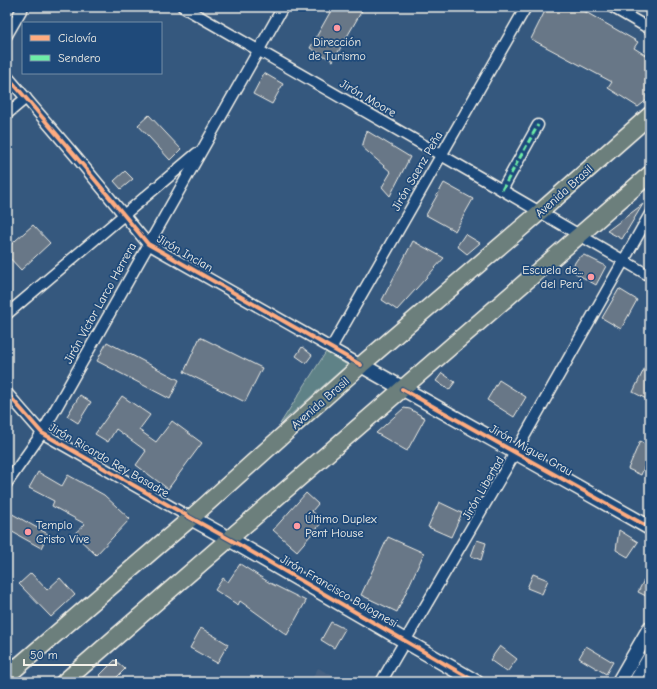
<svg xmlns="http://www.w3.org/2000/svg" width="657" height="689" font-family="'Comic Neue',sans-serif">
  <rect width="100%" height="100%" fill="#35587e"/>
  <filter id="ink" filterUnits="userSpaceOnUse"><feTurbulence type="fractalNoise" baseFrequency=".025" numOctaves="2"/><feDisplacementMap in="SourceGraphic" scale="8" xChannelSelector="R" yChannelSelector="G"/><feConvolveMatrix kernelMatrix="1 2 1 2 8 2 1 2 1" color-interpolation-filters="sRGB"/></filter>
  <g filter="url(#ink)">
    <!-- built -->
    <path fill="#446181" d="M318,668L344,682H310Z"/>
    <!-- green -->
    <path fill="#5e8287" stroke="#a9bab8" d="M326,352L347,365L280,424Z"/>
    <!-- building -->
    <g fill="#687787" stroke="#f4f1e8">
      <path d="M333,7H364L333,61L310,48Z"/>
      <path d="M547,7H577L638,42L634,48L650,58V90L646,97L648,99L638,107L608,88L612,82L531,39Z"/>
      <path d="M264,73L283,84L272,104L253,94Z"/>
      <path d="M149,115L181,149L170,160L138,125Z"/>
      <path d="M367,131L410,157L390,196L382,187L391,172L362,147Z"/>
      <path d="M125,171L133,179L121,189L114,181Z"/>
      <path d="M444,183L473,199L455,231L426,215Z"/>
      <path d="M643,204L622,239L607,231Z"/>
      <path d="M33,225L50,243L21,270L7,255V248Z"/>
      <path d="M465,234L480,243L467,254L457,246Z"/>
      <path d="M413,241L444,258L397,310L382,300Z"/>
      <path d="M584,255L606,266L596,285L570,270L578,258Z"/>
      <path d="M619,289L637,300L621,329L602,318Z"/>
      <path d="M200,337L262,368L245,402L184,372Z"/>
      <path d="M107,342L179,380L170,399L97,361Z"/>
      <path d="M302,347L312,355L306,363L296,356Z"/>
      <path d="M650,357V401L633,392Z"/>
      <path d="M442,373L455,382L449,390L436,381Z"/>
      <path d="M499,380L526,397L514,417L487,400Z"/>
      <path d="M80,395L91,402L78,423L67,416Z"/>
      <path d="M122,396L150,415L139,430L156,442L172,421L202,443L168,489L136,465L146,451L116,429L108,442L95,434Z"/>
      <path d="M404,408L410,409L425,418L407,451L376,433Z"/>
      <path d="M640,441L650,448V453L641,475L628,469Z"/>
      <path d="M38,472L62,486L68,475L104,495L130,519L96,555L74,534L85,524L52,506L54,501L29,488Z"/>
      <path d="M306,493L318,504L312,511L323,521L297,551L273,530Z"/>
      <path d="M439,502L462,513L451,537L428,527Z"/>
      <path d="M7,511L48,534L41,548L7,529Z"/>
      <path d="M619,530L638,542L628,557L616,550Z"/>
      <path d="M388,537L424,553L397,612L361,595Z"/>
      <path d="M477,540L486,543L481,560L471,556Z"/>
      <path d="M240,564L270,583L306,601L287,635L240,601L238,605L215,590L223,578L228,582Z"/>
      <path d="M650,568V598L638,592Z"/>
      <path d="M31,573L47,590L60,578L75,595L51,617L19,584Z"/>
      <path d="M533,574L548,580L542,594L527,588Z"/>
      <path d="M331,622L345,629L334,648L321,640Z"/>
      <path d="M201,628L228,644L217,663L190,648Z"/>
      <path d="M500,646L517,659L507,672L490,660Z"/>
      <path d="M586,646L613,662L606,674L579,658Z"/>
      <path d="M115,660L125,669L112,682L99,676Z"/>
    </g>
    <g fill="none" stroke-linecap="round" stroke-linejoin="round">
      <!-- street casing -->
      <g stroke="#f4f1e8" stroke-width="13">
        <g id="street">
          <path d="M183,7L502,190L650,276"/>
          <path d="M612,7L650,29"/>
          <path d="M7,35L23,7"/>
          <path d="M7,76L77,158L148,244L361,365"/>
          <path d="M7,114L26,98"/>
          <path d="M502,190L538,125"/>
          <path d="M7,314L197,153"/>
          <path d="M331,348L526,7"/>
          <path d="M7,393L42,433L191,518"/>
          <path d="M7,483L42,433L283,7"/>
          <path d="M7,660L17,667"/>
          <path d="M381,682L515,453L650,214"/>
        </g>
      </g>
      <!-- secondary casing -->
      <g stroke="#f4f1e8" stroke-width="17">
        <g id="secondary">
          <path d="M361,365L650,528"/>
          <path d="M191,518L238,544L476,682"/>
          <path d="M619,682L650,628"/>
          <path d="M636,682L650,658"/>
        </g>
      </g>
      <!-- primary casing -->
      <g stroke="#f4f1e8" stroke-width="19">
        <g id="primary">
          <path d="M7,676L165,540L191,518L361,365L540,212L650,115"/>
          <path d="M64,682L650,174"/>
        </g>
      </g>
      <!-- street -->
      <use href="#street" stroke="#1f4a7a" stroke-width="10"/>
      <!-- secondary -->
      <use href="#secondary" stroke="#1f4a7a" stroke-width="14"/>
      <!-- primary -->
      <use href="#primary" stroke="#6c7f7c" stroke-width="16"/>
      <!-- quiet -->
      <path stroke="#6deda7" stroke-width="3" stroke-dasharray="6 3" stroke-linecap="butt" d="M502,190L538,125"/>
      <!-- cycleway casing -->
      <g stroke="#1f4a7a" stroke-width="6">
        <g id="cycleway">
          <path d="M7,76L77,158L148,244L361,365"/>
          <path d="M402,389L650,528"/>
          <path d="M7,393L42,433L191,518L238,544L476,682"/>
        </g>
      </g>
      <!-- cycleway -->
      <use href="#cycleway" stroke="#ffac80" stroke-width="4"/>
    </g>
  </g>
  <!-- markers -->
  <g fill="#ff9aa2" stroke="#1f4a7a" stroke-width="1.5">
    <circle cx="337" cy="28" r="4"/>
    <circle cx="591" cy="277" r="4"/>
    <circle cx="297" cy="526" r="4"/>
    <circle cx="28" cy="532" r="4"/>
  </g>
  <g text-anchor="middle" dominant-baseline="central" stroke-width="3.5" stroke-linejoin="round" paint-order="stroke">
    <!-- poi labels -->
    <g font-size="12" fill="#f4f1e8" stroke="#1f4a7a" text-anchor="start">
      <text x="337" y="42" text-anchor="middle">Dirección<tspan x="337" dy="14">de Turismo</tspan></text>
      <text x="583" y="270" text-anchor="end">Escuela de...<tspan x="583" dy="14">del Perú</tspan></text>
      <text x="305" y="519">Último Duplex<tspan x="305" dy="14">Pent House</tspan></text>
      <text x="36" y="525">Templo<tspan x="36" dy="14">Cristo Vive</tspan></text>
    </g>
    <!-- street labels -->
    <g font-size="12" fill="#f4f1e8" stroke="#1f4a7a">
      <text transform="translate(368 98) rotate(30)">Jirón Moore</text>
      <text transform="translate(417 171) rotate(-60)">Jirón Saenz Peña</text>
      <text transform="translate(564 191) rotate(-42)">Avenida Brasil</text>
      <text transform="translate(185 253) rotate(30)">Jirón Inclan</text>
      <text transform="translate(100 303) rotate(-61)">Jirón Víctor Larco Herrera</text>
      <text transform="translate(320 403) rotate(-41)">Avenida Brasil</text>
      <text transform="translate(531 450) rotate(29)">Jirón Miguel Grau</text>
      <text transform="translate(109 460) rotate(30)">Jirón Ricardo Rey Basadre</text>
      <text transform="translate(483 488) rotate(-60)">Jirón Libertad</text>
      <text transform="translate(339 591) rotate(30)">Jirón Francisco Bolognesi</text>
    </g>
  </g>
  <!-- margin -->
  <rect width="657" height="689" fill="none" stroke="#1f4a7a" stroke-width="24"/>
  <rect x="12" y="12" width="633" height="665" fill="none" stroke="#f4f1e8" stroke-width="1.5" filter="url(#ink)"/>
  <!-- legend -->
  <rect x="22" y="22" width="140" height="52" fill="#1f4a7a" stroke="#748da6"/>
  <rect x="30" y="35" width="20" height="6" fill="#ffac80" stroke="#748da6"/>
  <text x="58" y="42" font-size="12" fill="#f4f1e8">Ciclovía</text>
  <rect x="30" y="55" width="20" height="6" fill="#6deda7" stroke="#748da6"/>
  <text x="58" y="62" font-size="12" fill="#f4f1e8">Sendero</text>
  <!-- scale -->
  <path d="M24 659v6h92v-6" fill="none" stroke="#f4f1e8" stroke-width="2"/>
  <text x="30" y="659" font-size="12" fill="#f4f1e8" stroke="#1f4a7a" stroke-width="3" paint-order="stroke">50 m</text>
</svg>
